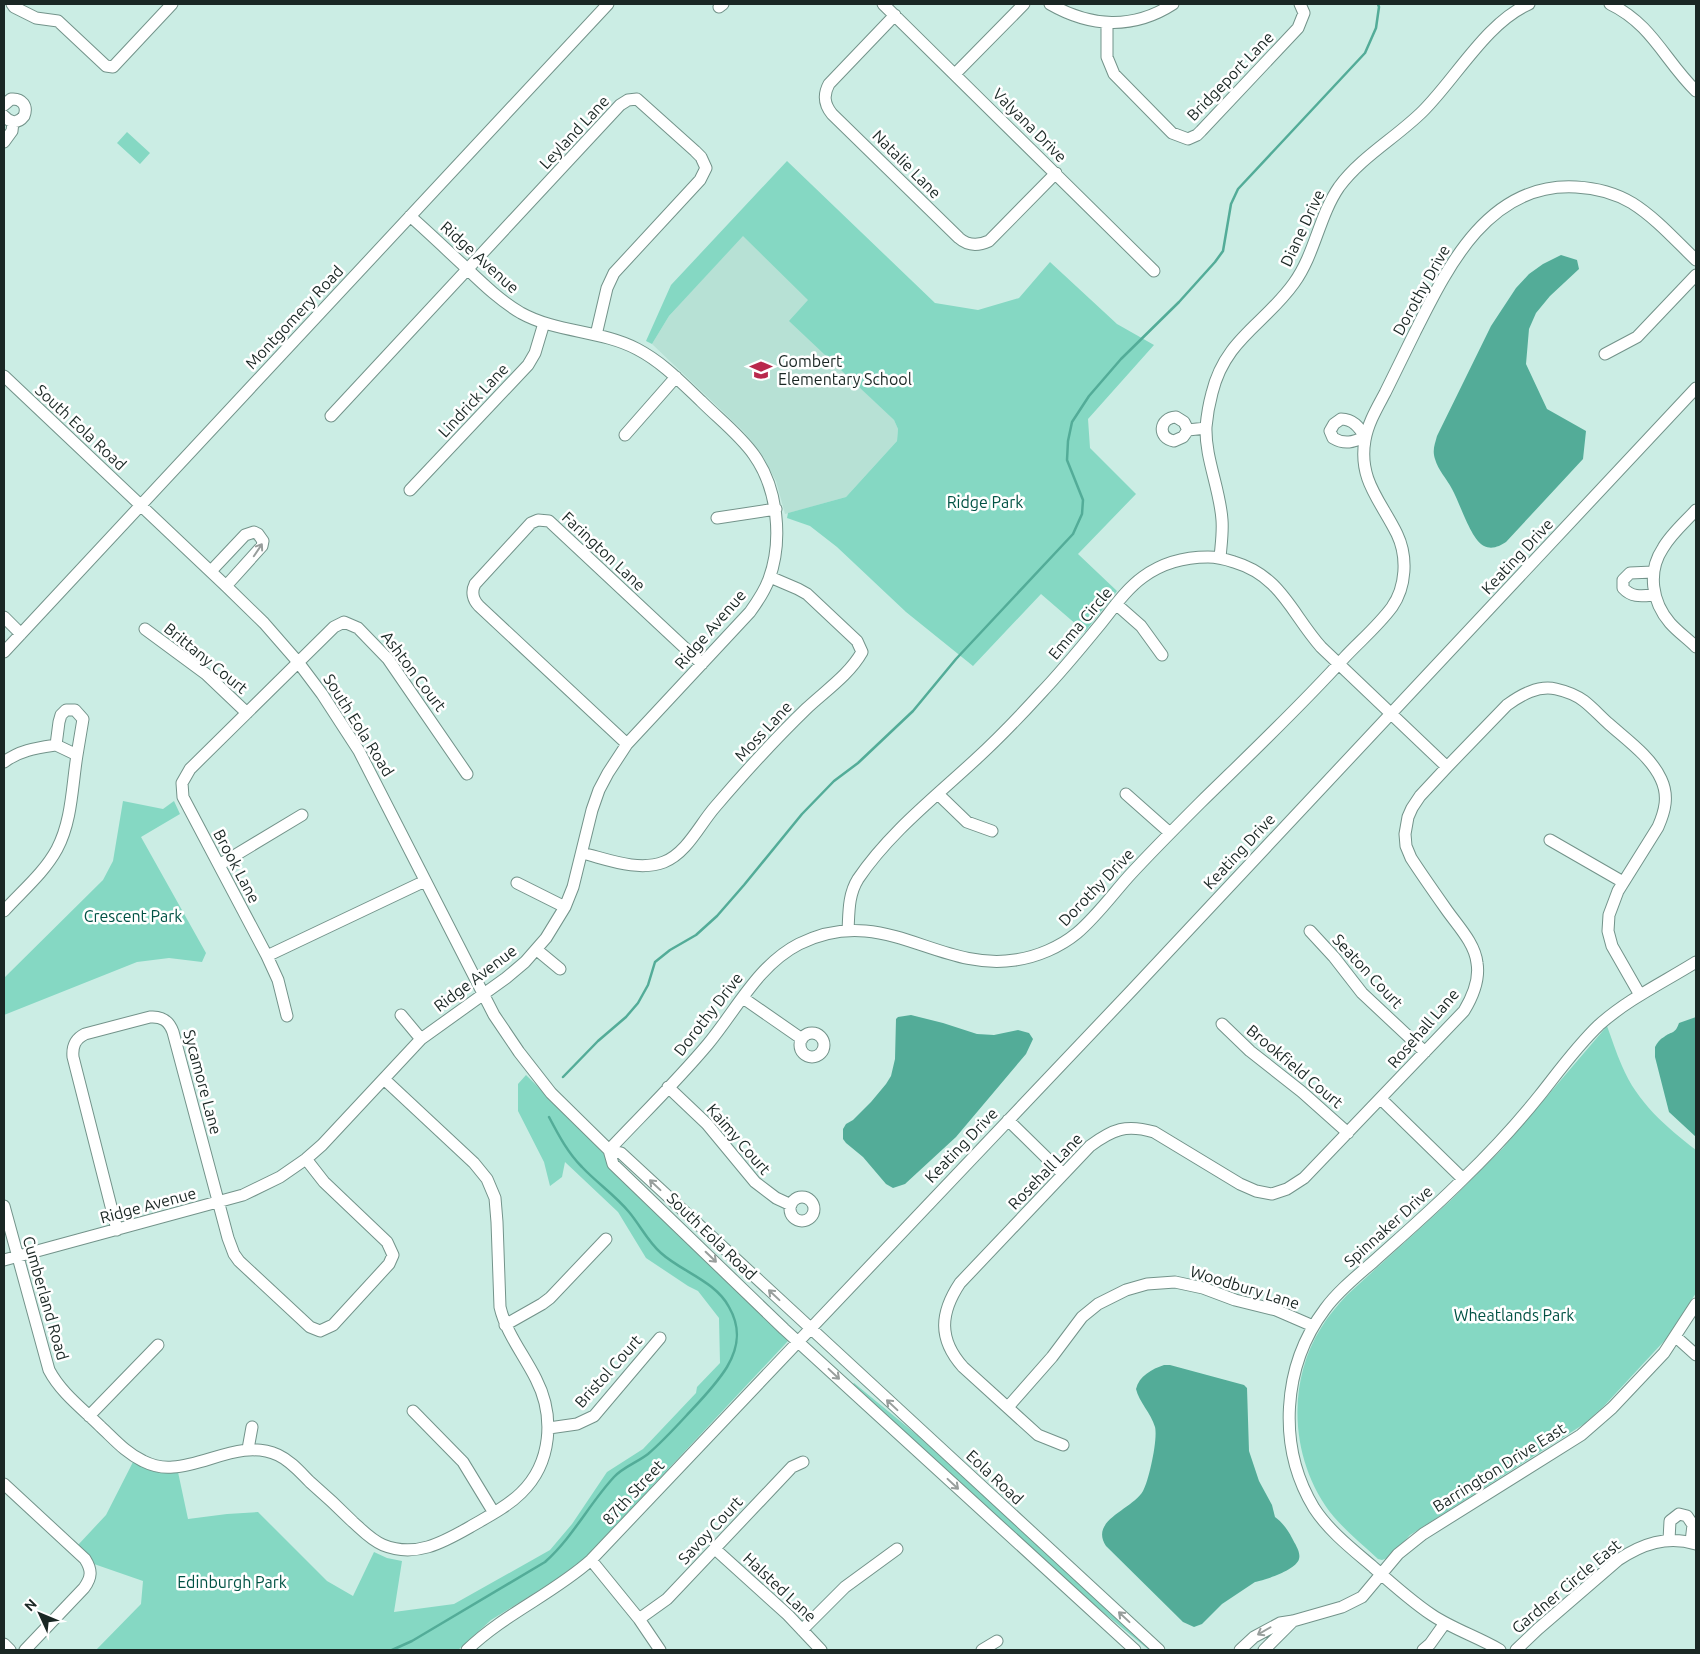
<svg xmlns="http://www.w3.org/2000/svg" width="1700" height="1654" viewBox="0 0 1700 1654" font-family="Ubuntu,sans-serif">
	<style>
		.built { fill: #b7e1d5 }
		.green { fill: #85d8c3 }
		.water { fill: #53ac98 }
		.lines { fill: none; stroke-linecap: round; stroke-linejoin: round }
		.stream { stroke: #53ac98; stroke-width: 2.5 }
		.minor-casing { stroke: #73938a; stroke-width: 13 }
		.minor { stroke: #fff; stroke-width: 11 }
		.oneway { stroke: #989e9c }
		.labels { text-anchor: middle; stroke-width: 5; stroke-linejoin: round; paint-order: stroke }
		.street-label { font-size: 16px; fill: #1a2724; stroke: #fff }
		.poi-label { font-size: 16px; fill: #1a2724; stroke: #fff; text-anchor: start }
		.park-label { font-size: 16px; fill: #005244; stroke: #fff }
	</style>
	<rect width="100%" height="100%" fill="#cbede4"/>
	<path class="built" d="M743 235 809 300 806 303 825 354 894 420 898 429 897 441 846 497 785 514 776 481 760 452 743 431 652 344 669 316Z"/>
	<path class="green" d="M127 132 150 153 140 164 117 143Z
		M787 161 935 303 978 310 1019 298 1050 262 1117 324 1154 345 1088 419 1090 448 1136 494 1078 554 1117 591 1085 632 1041 594 973 666 906 612 837 547 810 526 787 518 788 513 846 497 897 441 898 429 894 420 789 321 808 300 743 236 669 316 652 344 646 341 671 285Z
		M123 801 163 809 174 801 180 814 141 837 206 953 202 962 169 958 137 962 4 1015V978L103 880 113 861Z
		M1607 1026C1612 1039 1616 1053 1622 1066 1637 1102 1666 1127 1696 1150V1293L1666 1339 1604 1406 1584 1424 1410 1535 1390 1557 1382 1560 1378 1559C1363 1545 1347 1532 1334 1517 1291 1465 1285 1385 1321 1328 1328 1316 1337 1306 1347 1295L1450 1201 1503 1148Z
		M526 1075 786 1331 791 1337 787 1342 586 1557 554 1581 491 1620 458 1650H96L141 1604 143 1581 94 1564 90 1557 78 1545 106 1515 133 1462C148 1470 161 1473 178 1472L188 1519 227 1514 258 1512 327 1581 353 1596 374 1552 387 1558 402 1561 394 1612 454 1604 550 1550 572 1524 607 1472 643 1449 696 1393 697 1387 720 1363 719 1318 698 1291 688 1286 646 1258 618 1212 565 1162 562 1177 550 1186 544 1162 518 1111V1084Z
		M854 1383 917 1435 1152 1650H1149L1087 1599 853 1384Z"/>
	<path class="water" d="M1561 255 1577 260 1579 269 1550 296 1536 313 1529 329 1526 364 1547 409 1586 431 1583 459 1506 542C1500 546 1492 550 1484 546 1471 540 1460 503 1452 489 1447 479 1438 470 1435 459 1432 450 1435 444 1437 436L1491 326 1516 288 1529 274 1543 264Z
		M911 1015 943 1023 977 1034 994 1035 1018 1030 1029 1033 1033 1039 1026 1054 956 1137 905 1184 893 1188 886 1184 863 1157 846 1143 843 1139V1129L846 1124 853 1120 871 1102 886 1084 891 1076 895 1059 896 1019 898 1017Z
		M1696 1017V1137L1669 1112 1655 1057V1047C1657 1043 1660 1039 1664 1037 1671 1031 1675 1035 1679 1023Z
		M1164 1365H1170L1244 1385 1247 1388 1249 1451 1259 1481 1272 1505 1275 1517C1282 1522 1288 1530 1292 1538 1295 1544 1301 1552 1299 1559 1296 1570 1265 1580 1255 1582L1222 1604 1202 1624 1194 1627 1183 1622 1106 1546C1089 1520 1132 1510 1143 1491 1149 1480 1158 1439 1155 1427 1151 1413 1139 1402 1136 1389 1139 1376 1152 1369 1164 1365Z"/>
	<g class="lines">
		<path class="stream" d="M563 1077 598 1041 626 1017 638 1003 648 985 655 962 670 950 696 935 717 916 744 885 802 814 834 781 858 763 913 711 956 659 1073 534 1082 514 1083 500 1067 460 1068 441 1072 422 1089 396 1121 359 1179 302 1215 262 1223 251 1231 204 1238 189 1365 53 1376 28 1379 7 1378 4
			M392 1650 412 1641 545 1562C573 1537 589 1504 614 1477 623 1467 638 1462 648 1454 662 1442 674 1429 686 1416 700 1401 716 1385 727 1367 739 1347 741 1328 729 1307 715 1281 682 1272 661 1253 648 1242 640 1225 629 1212 615 1195 597 1183 582 1167 568 1153 559 1136 549 1117"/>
		<g class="minor-casing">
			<path id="minor" d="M12 4 14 7 36 18 58 21 106 66 113 67 172 4
				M883 4 1154 271
				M1050 4C1090 27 1133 30 1173 4
				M1610 4C1652 24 1665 61 1696 91
				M719 7 723 4
				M895 15 829 84C823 95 824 104 832 114L959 238C968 246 978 246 989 241L1056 173
				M1107 23V57L1114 74 1172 133 1188 139 1197 135 1201 131 1298 28 1304 13 1300 4
				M955 74 1024 4
				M4 105 11 99C22 98 28 106 24 116 18 124 10 123 4 116
				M4 142 12 131 13 122
				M1605 354 1637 337 1696 275
				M4 376 226 586 264 623 298 662 322 694 359 751 494 1015 519 1052 551 1093 609 1150 613 1164 784 1329 1135 1650
				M331 416 620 105 628 100 637 99 695 151 701 157 706 168 700 180 614 273 607 288 596 335
				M1341 419C1353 419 1359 427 1365 437 1353 442 1345 445 1333 438L1330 431 1334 424Z
				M1188 430 1183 437 1174 441C1157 438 1159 418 1176 417L1184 422 1188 430 1206 428
				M625 435 676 377
				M410 490 528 365 535 353 544 323
				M1696 510C1685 522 1671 534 1663 548 1647 572 1652 602 1670 623 1678 632 1688 639 1696 647
				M717 518 776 509
				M1220 558C1221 545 1223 533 1222 520 1220 489 1205 458 1206 427 1207 416 1209 404 1212 393 1225 339 1265 324 1294 283 1315 254 1319 216 1339 187 1361 157 1397 137 1423 111 1456 78 1487 22 1529 4
				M211 571 245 535 254 532 258 534 263 541 262 546 226 586
				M1653 572 1630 573 1623 580V588C1632 598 1642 596 1655 595
				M1116 604 1141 626 1162 655
				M4 617 21 634
				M145 629 206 674 247 713
				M4 652 608 4
				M627 744 479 606C473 600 471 592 475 584L531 523 538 520 549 521 702 664
				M56 745 59 722 61 715 66 710H75L83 719 77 755
				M4 762C20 750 36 748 56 745
				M938 794 967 822 992 831
				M1126 794 1170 833
				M1550 840 1623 882
				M582 853C607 859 638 872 664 862 687 853 700 824 715 807 744 773 774 740 806 709 825 691 849 675 862 652L857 641 807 594 798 589 770 577
				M219 865 302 815
				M517 883 565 907
				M4 911C22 891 44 873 57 849 72 821 72 786 77 755L56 745
				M848 931C849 913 848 895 858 879 889 833 934 798 975 760 998 739 1020 716 1041 693 1061 672 1080 649 1098 627 1112 610 1125 590 1143 577 1162 563 1185 557 1208 557 1217 557 1225 559 1234 562 1281 576 1291 613 1321 647L1447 767
				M1310 931 1334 957 1362 993 1425 1052
				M537 950 560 969
				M267 956 425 881
				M743 998 802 1039
				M401 1015 421 1039
				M287 1016 278 980 267 956 183 797 182 783 190 769 334 627 344 622 358 628 388 659 467 774
				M1222 1024 1250 1051 1302 1092 1348 1133
				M800 1045a12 12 0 1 1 24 0a12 12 0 1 1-24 0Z
				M668 1087 707 1124 755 1182 776 1198 791 1205
				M1381 1099 1463 1179
				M1008 1120 1063 1174
				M609 1150C642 1115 677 1081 708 1044 737 1009 758 965 799 944 883 902 937 972 1015 960 1037 957 1060 947 1077 933 1096 917 1112 895 1129 876 1152 851 1176 827 1200 803 1249 755 1299 708 1345 657 1360 641 1378 626 1392 607 1406 587 1408 557 1397 534 1381 501 1358 480 1365 440 1368 423 1377 408 1385 393 1395 373 1405 352 1415 332 1448 266 1489 182 1576 187 1596 188 1615 193 1632 203 1656 218 1676 241 1696 260
				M609 1150 621 1153 1159 1650
				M790 1209a12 12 0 1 1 24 0a12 12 0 1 1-24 0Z
				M4 1206 49 1370C61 1393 83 1409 101 1427 114 1439 126 1453 143 1461 151 1465 163 1468 173 1467 208 1465 242 1439 278 1455 291 1461 300 1472 310 1482 325 1495 339 1508 353 1522 362 1530 371 1540 383 1545 415 1558 442 1543 470 1527 487 1517 507 1507 521 1493 552 1463 555 1416 536 1379 524 1355 506 1333 500 1307L497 1222 495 1198 487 1179 474 1163 384 1079
				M117 1230 73 1057C72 1046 75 1039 85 1034L150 1017C162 1016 169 1021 173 1032L228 1238 234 1254 239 1261 310 1327 320 1331 333 1325 389 1264 393 1255 387 1242 324 1182 306 1159
				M4 1260 243 1195 280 1177 306 1159 322 1145 421 1039 506 978 525 962 546 938 565 907 573 887 592 810 599 790 608 773 627 744 750 612C758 601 765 590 769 579 783 540 778 489 754 455 740 435 719 419 701 401 681 382 662 362 637 349 601 330 557 333 521 313 499 300 482 283 463 265 446 249 428 232 410 216
				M505 1325 542 1304 550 1298 606 1239
				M1676 1337 1696 1355
				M1008 1407 1052 1357 1082 1317 1098 1304 1126 1290 1147 1284 1175 1282 1203 1288 1235 1300 1276 1310 1313 1326
				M413 1411 463 1462 494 1513
				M89 1416 158 1345
				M549 1428 577 1424 594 1416 660 1338
				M1063 1445 1038 1435 963 1367C938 1339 940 1313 960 1283L1090 1146C1113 1129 1126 1124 1154 1132L1240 1184 1256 1191 1272 1194 1287 1189 1304 1178 1464 1011C1473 996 1480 980 1477 963 1475 943 1457 925 1446 909 1434 892 1422 875 1411 858L1406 846 1405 834 1408 817 1412 808 1420 796 1447 767 1507 705C1521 695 1538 685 1556 689 1565 691 1576 695 1584 701 1593 708 1601 717 1609 724 1627 740 1651 757 1661 779 1669 796 1665 811 1658 827L1618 891 1609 915 1608 931 1612 946 1640 995
				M248 1449 252 1427
				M4 1484 85 1559C92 1570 92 1577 84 1588L25 1650
				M1669 1540 1670 1521 1679 1514 1687 1516 1693 1525 1691 1542
				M715 1549 788 1615 821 1650
				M591 1560 639 1619 660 1650
				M639 1619 667 1599 792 1467 803 1462
				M802 1630 845 1587 897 1549
				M4 1644 10 1650
				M467 1650C504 1614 553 1594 591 1560L1133 989 1696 388
				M982 1650 997 1641
				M1240 1650 1254 1637 1280 1623 1293 1621 1342 1607 1362 1597 1398 1554 1423 1534 1581 1435 1612 1408 1664 1353 1696 1304
				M1264 1650 1293 1621
				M1423 1650 1430 1644 1445 1623
				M1500 1650C1478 1637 1453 1629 1432 1615 1411 1601 1391 1583 1372 1566 1352 1549 1329 1531 1314 1508 1277 1447 1282 1366 1325 1309 1338 1291 1357 1276 1373 1262 1403 1235 1434 1208 1462 1180 1490 1153 1516 1125 1540 1095 1559 1071 1577 1046 1599 1025 1628 999 1664 982 1696 962
				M1516 1650 1538 1629 1618 1560C1642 1544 1667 1535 1696 1544"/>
		</g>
		<use href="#minor" class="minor"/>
	</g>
	<defs><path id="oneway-shaft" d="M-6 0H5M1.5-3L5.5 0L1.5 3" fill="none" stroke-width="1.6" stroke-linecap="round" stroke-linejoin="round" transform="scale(1.25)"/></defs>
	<g class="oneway">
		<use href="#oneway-shaft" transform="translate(258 550) rotate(-56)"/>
		<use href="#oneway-shaft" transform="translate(655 1185) rotate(-137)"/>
		<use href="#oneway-shaft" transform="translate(711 1257) rotate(44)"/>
		<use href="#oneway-shaft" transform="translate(774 1295) rotate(-137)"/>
		<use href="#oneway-shaft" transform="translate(834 1374) rotate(43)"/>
		<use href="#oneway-shaft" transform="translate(892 1405) rotate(-137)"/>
		<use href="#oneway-shaft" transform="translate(953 1484) rotate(43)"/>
		<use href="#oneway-shaft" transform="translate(1124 1617) rotate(-137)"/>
		<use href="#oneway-shaft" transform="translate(1264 1631) rotate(150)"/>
	</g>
	<defs>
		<g id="school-bare" transform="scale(1.725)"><path d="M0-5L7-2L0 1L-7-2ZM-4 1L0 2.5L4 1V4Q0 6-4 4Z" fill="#b9284c" stroke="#fff" stroke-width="2.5" paint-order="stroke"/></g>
	</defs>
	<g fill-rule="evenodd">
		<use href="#school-bare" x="761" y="370"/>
	</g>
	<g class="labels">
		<g class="street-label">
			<text transform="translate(1230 76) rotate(-46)" y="6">Bridgeport Lane</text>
			<text transform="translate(1030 125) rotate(45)" y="6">Valyana Drive</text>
			<text transform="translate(574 132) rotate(-47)" y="6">Leyland Lane</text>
			<text transform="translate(907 164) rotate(45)" y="6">Natalie Lane</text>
			<text transform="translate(1302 228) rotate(-65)" y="6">Diane Drive</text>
			<text transform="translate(480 257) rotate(42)" y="6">Ridge Avenue</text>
			<text transform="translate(1421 290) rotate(-61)" y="6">Dorothy Drive</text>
			<text transform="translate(294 317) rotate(-47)" y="6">Montgomery Road</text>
			<text transform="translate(473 400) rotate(-47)" y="6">Lindrick Lane</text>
			<text transform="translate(81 427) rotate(43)" y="6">South Eola Road</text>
			<text transform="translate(604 551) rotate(43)" y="6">Farington Lane</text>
			<text transform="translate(1517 556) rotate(-47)" y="6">Keating Drive</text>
			<text transform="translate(1080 623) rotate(-50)" y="6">Emma Circle</text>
			<text transform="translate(710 629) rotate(-49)" y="6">Ridge Avenue</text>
			<text transform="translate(206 658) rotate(39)" y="6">Brittany Court</text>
			<text transform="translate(414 671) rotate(53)" y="6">Ashton Court</text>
			<text transform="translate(359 725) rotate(58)" y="6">South Eola Road</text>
			<text transform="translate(763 731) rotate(-47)" y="6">Moss Lane</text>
			<text transform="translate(1239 851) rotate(-47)" y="6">Keating Drive</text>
			<text transform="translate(237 866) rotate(62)" y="6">Brook Lane</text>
			<text transform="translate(1096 887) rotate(-46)" y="6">Dorothy Drive</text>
			<text transform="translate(1368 971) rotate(47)" y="6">Seaton Court</text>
			<text transform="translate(475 978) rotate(-37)" y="6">Ridge Avenue</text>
			<text transform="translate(708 1014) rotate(-52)" y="6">Dorothy Drive</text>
			<text transform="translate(1423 1028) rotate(-49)" y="6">Rosehall Lane</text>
			<text transform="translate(1295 1066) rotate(40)" y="6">Brookfield Court</text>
			<text transform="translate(203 1082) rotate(75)" y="6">Sycamore Lane</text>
			<text transform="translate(739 1139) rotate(49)" y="6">Kaimy Court</text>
			<text transform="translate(961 1145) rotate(-46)" y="6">Keating Drive</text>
			<text transform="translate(1045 1171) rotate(-46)" y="6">Rosehall Lane</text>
			<text transform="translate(148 1205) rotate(-15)" y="6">Ridge Avenue</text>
			<text transform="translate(1388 1226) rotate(-42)" y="6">Spinnaker Drive</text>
			<text transform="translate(712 1236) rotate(44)" y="6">South Eola Road</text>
			<text transform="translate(1245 1287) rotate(17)" y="6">Woodbury Lane</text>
			<text transform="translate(46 1298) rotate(74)" y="6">Cumberland Road</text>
			<text transform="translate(608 1371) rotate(-48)" y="6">Bristol Court</text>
			<text transform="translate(1499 1467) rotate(-32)" y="6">Barrington Drive East</text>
			<text transform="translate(995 1477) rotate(43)" y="6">Eola Road</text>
			<text transform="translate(633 1492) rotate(-47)" y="6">87th Street</text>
			<text transform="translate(710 1530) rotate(-47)" y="6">Savoy Court</text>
			<text transform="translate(1566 1586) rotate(-40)" y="6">Gardner Circle East</text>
			<text transform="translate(780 1587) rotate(43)" y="6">Halsted Lane</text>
		</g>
		<g class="poi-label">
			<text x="778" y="367">Gombert<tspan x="778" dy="18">Elementary School</tspan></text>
		</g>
		<g class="park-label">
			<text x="985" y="508">Ridge Park</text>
			<text x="133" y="922">Crescent Park</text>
			<text x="1514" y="1321">Wheatlands Park</text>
			<text x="232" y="1588">Edinburgh Park</text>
		</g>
	</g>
	<rect width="1700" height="1654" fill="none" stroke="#1a2724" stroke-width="10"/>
	<g transform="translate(40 1614) rotate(314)" stroke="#ffffff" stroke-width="4" paint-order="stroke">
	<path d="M0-4L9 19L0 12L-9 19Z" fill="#1a2724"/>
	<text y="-8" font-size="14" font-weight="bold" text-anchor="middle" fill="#1a2724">N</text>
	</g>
</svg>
